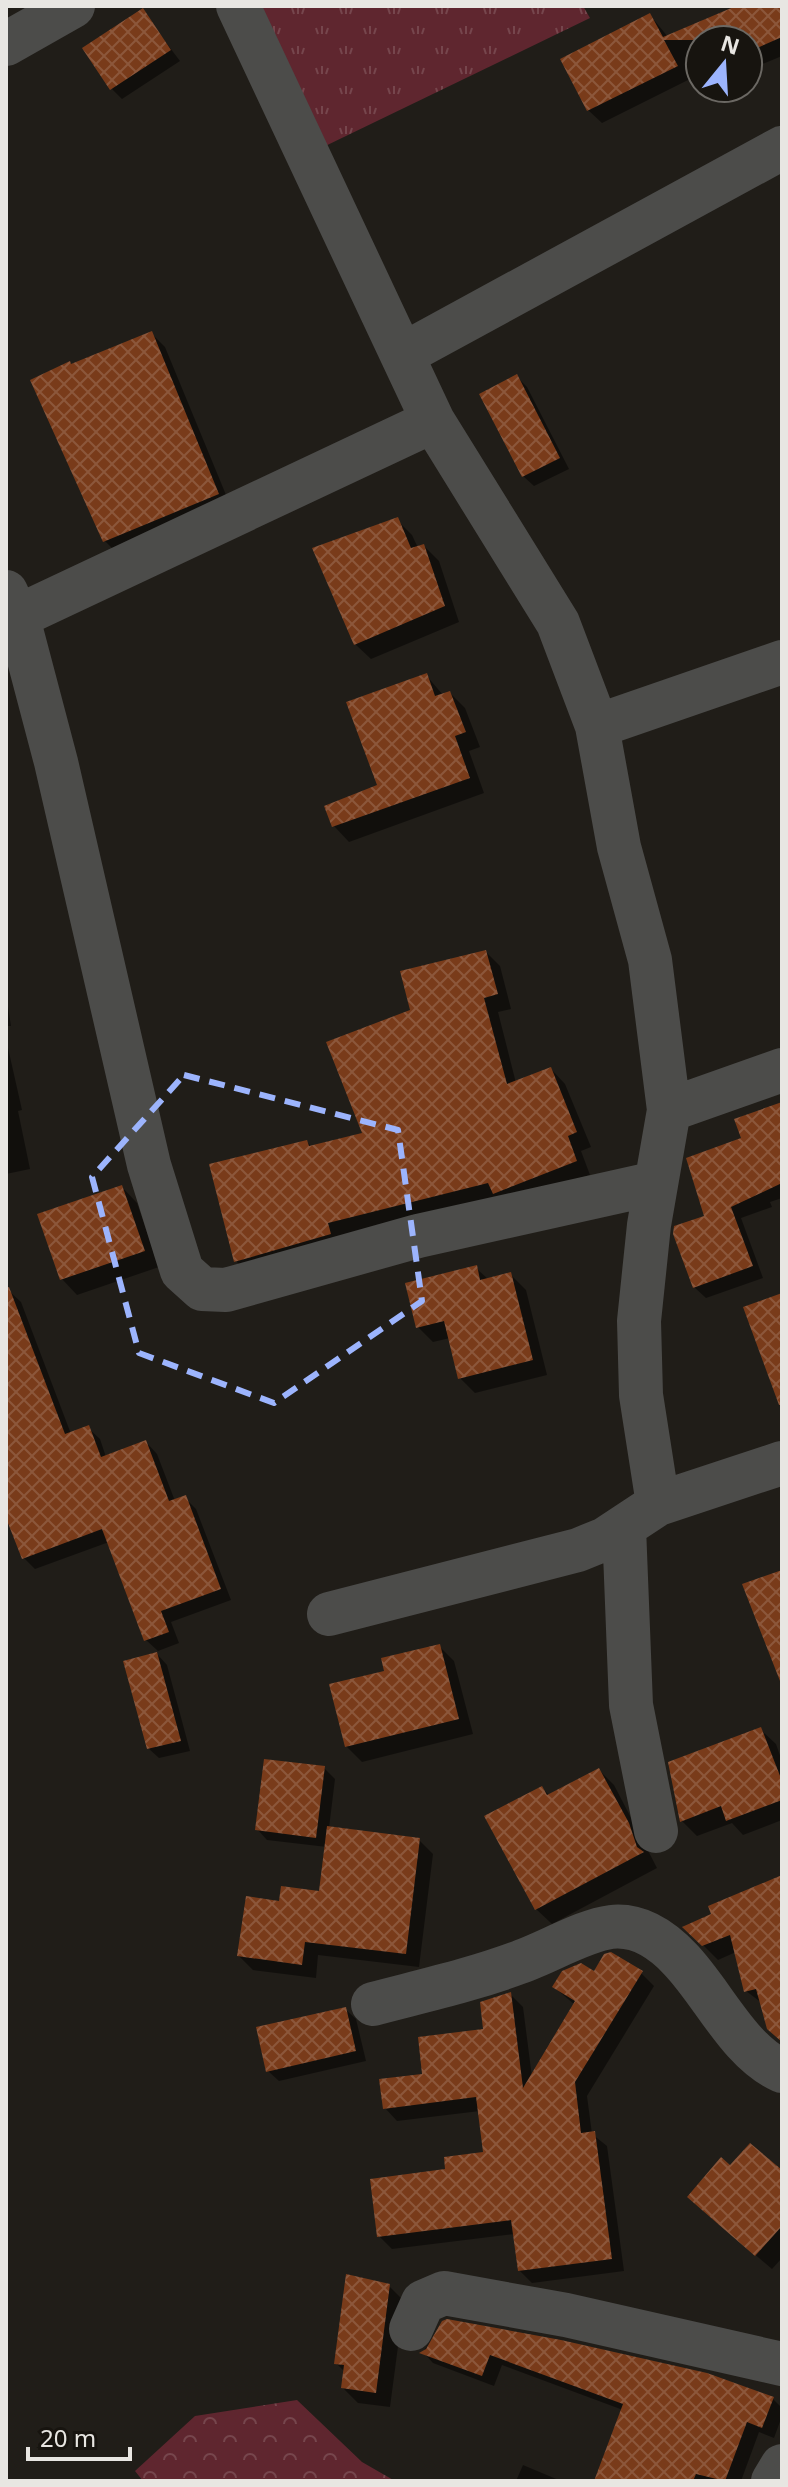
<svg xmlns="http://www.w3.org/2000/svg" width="788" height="2487" viewBox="0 0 788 2487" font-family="'Noto Sans',sans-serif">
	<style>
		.grass { fill: url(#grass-tufts) }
		.forest { fill: url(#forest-crowns) }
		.shadow { fill: #0007 }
		.building { fill: url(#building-cross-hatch) }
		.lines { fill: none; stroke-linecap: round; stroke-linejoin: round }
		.minor { stroke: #4c4c4a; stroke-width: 44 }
		.marked { fill: none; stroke: #9cb4fd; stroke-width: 6; stroke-dasharray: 16 10; stroke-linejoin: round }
	</style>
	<defs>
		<pattern id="grass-tufts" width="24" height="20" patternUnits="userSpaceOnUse" patternTransform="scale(2)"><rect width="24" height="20" fill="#5f262f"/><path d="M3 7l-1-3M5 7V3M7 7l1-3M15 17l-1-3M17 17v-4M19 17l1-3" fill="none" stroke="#76464d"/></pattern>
		<pattern id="forest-crowns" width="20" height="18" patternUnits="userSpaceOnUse" patternTransform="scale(2)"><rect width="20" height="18" fill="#5f262f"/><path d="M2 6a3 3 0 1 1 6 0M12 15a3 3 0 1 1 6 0" fill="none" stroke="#76464d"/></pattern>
		<pattern id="building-cross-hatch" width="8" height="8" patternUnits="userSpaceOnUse" patternTransform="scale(2)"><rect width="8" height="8" fill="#793b1a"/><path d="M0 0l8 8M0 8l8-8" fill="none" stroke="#8c573b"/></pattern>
	</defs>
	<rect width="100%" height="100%" fill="#201d18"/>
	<path class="grass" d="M247 6H583L590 18 317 150Z"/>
	<path class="forest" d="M297 2400 362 2462 395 2481H143L135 2471 195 2416Z"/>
	<path class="shadow" d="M742 6H782V56L748 70V40H700V74L602 123 588 110 650 15 668 37Z
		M142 11 180 61 122 99 112 89Z
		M152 334 165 347 231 507 118 554 105 541 72 366Z
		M517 377 527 387 569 469 534 486 523 476Z
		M397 520 412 535 418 548 424 546 439 561 459 622 371 659 355 644Z
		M426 675 443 695 450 693 465 708 480 747 469 751 484 793 349 842 334 826 379 786Z
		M486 952 500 966 511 1009 498 1012 516 1083 551 1069 565 1084 591 1147 581 1151 590 1175 250 1275 236 1261 307 1142 312 1147 365 1134 412 1011Z
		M6 994 11 1026H6Z
		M6 1039 22 1110 18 1111 30 1169 6 1174Z
		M782 1104V1198L770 1202 772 1207 741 1218 763 1278 706 1298 694 1287 707 1217 744 1140Z
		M122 1187 137 1203 159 1267 77 1295 62 1279Z
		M476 1268 489 1280 511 1275 526 1290 547 1375 475 1393 460 1378 450 1338 433 1342 418 1327Z
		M9 1291 21 1302 71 1434 88 1428 100 1439 106 1457 146 1442 157 1454 175 1501 185 1498 196 1509 231 1600 171 1622 179 1643 158 1651 146 1640 109 1542 35 1569 23 1557 6 1512V1292Z
		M439 1646 454 1661 473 1734 362 1762 346 1746Z
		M157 1654 167 1665 190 1751 159 1758 148 1748Z
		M760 1729 776 1744 782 1761V1820L743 1835 732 1823 697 1836 682 1821Z
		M324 1768 335 1779 329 1828 419 1840 433 1854 419 1967 318 1955 316 1978 253 1970 239 1956 281 1903 321 1894 327 1847 267 1840 257 1829Z
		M599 1770 614 1785 657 1868 552 1924 536 1909 542 1788 550 1796Z
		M782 1877V2018L746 1991 736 1952 718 1960 686 1928Z
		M641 1973 654 1986 587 2096 592 2134 607 2146 624 2271 532 2283 519 2270 515 2234 392 2249 379 2236 447 2171 486 2154 480 2111 397 2121 385 2108 485 2030 510 1994 523 2007 532 2077 575 2005 554 1987 595 1974Z
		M345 2009 356 2019 366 2061 279 2081 268 2071Z
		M782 2173V2258L772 2269 705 2212Z
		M389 2286 404 2301 390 2407 358 2403 343 2388 345 2372 336 2363Z
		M443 2323 773 2399 782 2408V2416L774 2438 759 2432 741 2481H596L623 2410 502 2365 494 2386 433 2363 423 2352Z
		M523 2465 561 2481H516Z"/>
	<path class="building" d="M736 6H782V37L748 52V40H664L678 66 587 111 560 59 650 13 663 37Z
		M143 8 171 50 110 90 82 48Z
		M152 331 219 494 103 542 30 380 70 361 71 364Z
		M517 374 560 458 522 477 479 394Z
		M398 517 411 548 424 544 445 606 354 645 312 548Z
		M427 673 435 696 450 691 466 732 455 736 470 778 332 827 324 806 377 785 346 702Z
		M486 950 498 994 484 998 507 1084 551 1067 577 1132 568 1136 577 1161 493 1194 488 1183 328 1223 331 1234 234 1262 209 1164 307 1140 309 1146 362 1133 326 1042 410 1010 400 971Z
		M782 1102V1183L731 1207 753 1266 693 1288 673 1234 674 1226 704 1216 686 1158 741 1138 734 1119Z
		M122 1185 145 1251 60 1280 37 1214Z
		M477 1265 480 1280 511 1272 533 1360 458 1379 444 1321 416 1328 405 1283Z
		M9 1287 65 1434 89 1425 101 1457 146 1440 169 1501 186 1495 221 1589 161 1611 169 1632 144 1641 102 1529 22 1559 6 1518V1288Z
		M782 1293V1405H779L743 1307Z
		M782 1570V1680L780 1681 742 1584Z
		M440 1644 459 1719 345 1747 329 1684 384 1671 381 1658Z
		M157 1652 181 1741 147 1749 123 1661Z
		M761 1727 782 1781V1800L726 1821 721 1806 680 1822 668 1762Z
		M264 1759 325 1766 316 1838 255 1830Z
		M599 1768 629 1823 637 1847 644 1852 535 1910 484 1816 542 1786 547 1795Z
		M327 1826 420 1838 406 1954 305 1942 302 1965 237 1956 246 1896 279 1901 281 1886 319 1891Z
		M782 1875V2042L767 2029 756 1989 744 1992 730 1935 702 1946 682 1927 711 1914 708 1906Z
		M611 1952 643 1971 575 2082 581 2133 595 2131 612 2259 518 2271 511 2220 377 2237 370 2179 445 2169 444 2157 483 2152 476 2097 383 2109 379 2079 422 2074 418 2037 483 2029 480 2002 511 1992 523 2088 575 2001 552 1987 562 1971 581 1963 594 1971 604 1954Z
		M346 2007 356 2051 266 2072 256 2027Z
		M750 2143 782 2170V2226L755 2256 687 2197 721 2157 730 2165Z
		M346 2274 390 2284 376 2393 341 2388 344 2365 334 2364Z
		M447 2319 561 2340 707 2373 774 2397 762 2428 747 2422 725 2481 696 2474 693 2481H594L623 2404 490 2355 482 2376 419 2353 426 2349 442 2321Z"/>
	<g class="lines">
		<path class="minor" d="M238 6 433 421 558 623 597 726 619 847 650 960 669 1110 649 1225 639 1321 641 1395 658 1504
			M6 44 73 6
			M402 355 782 148
			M6 592 18 618 56 762 149 1165 182 1271 202 1289 226 1290 418 1236 656 1183
			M6 622 433 421
			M597 726 782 662
			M669 1110 782 1070
			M624 1527 631 1705 656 1831
			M329 1614 578 1550 605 1539 658 1504 782 1463
			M373 2004C422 1991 472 1980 520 1962 546 1953 585 1930 611 1927 638 1924 662 1940 680 1959 713 1993 738 2051 782 2071
			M411 2329 423 2302 444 2293 566 2315 782 2364
			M773 2481 782 2466"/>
	</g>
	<path class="marked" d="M184 1075 398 1130 422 1301 274 1403 139 1353 92 1177Z"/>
	<rect width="788" height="2487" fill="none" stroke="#e8e6e2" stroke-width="16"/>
	<g transform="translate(724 64) rotate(18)"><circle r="38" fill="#17140f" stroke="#6b6863" stroke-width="2"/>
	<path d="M0-6L14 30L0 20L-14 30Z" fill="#9cb4fd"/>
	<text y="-12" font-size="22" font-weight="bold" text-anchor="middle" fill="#e8e6e2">N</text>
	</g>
	<path d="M28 2447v12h102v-12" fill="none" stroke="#e8e6e2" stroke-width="4"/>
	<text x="40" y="2447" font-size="24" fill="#e8e6e2" stroke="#17140f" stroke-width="6" paint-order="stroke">20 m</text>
</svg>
